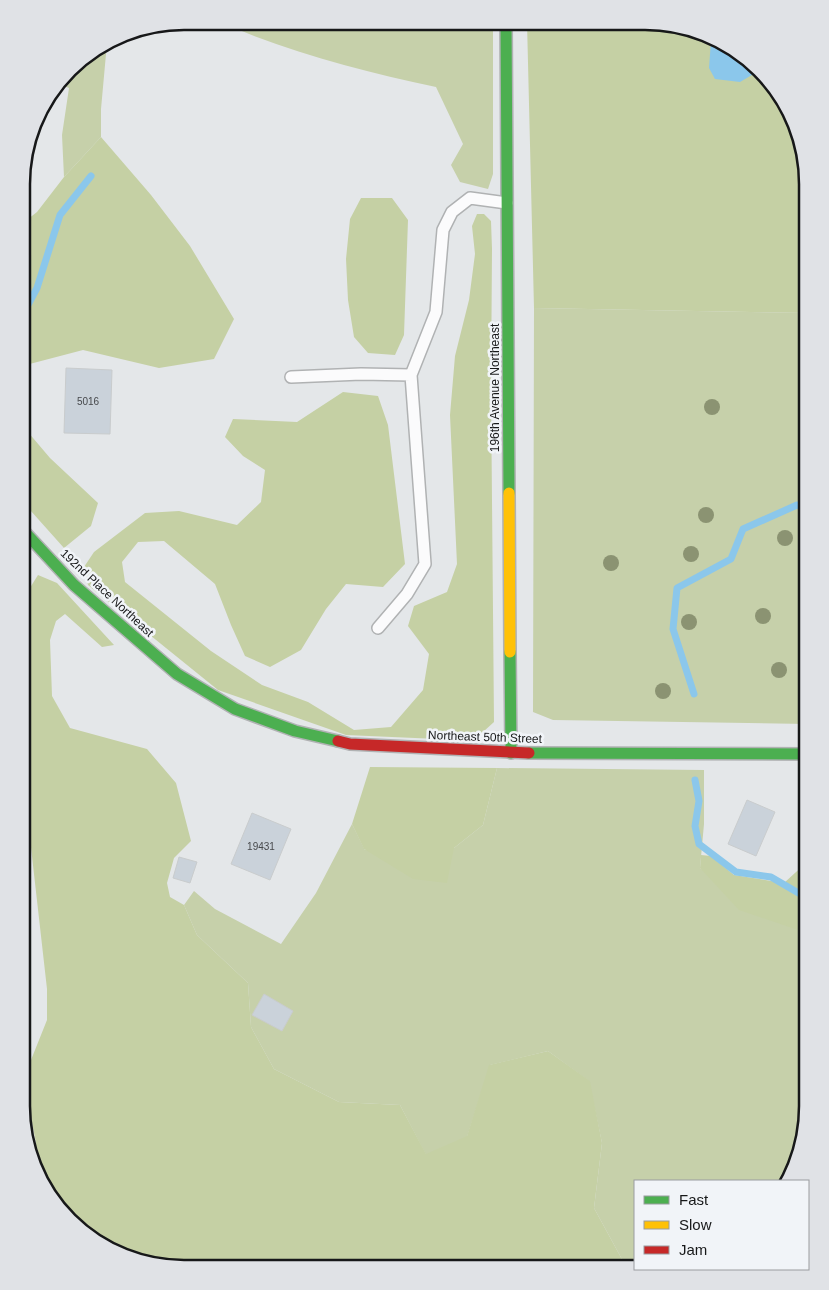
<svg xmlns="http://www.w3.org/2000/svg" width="829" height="1290" viewBox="0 0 829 1290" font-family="Arial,sans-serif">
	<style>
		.green { fill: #c6d0aa }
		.forest { fill: #c5d0a4 }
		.water { fill: #8bc7eb }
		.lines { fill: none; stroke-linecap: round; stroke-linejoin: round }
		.stream { stroke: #8bc7eb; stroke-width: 7 }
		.building { fill: #cad2da; stroke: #c9cccd }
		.lane-casing { stroke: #b0b2b3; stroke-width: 14 }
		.fast-casing { stroke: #b0b2b3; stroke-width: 14 }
		.slow-casing { stroke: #b0b2b3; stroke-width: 14 }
		.jam-casing { stroke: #b0b2b3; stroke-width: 14 }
		.lane { stroke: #fbfbfc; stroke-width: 11 }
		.fast { stroke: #4caf50; stroke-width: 11 }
		.slow { stroke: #ffc107; stroke-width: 11 }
		.jam { stroke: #c62828; stroke-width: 11 }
		.tree { fill: #8b9372 }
		.labels { text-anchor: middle; stroke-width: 5; stroke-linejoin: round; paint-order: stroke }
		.number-label { font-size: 10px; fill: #46484b }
		.street-label { font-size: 12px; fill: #171819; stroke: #f1f4f8 }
		.rim { fill: none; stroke: #171819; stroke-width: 2.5 }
	</style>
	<rect width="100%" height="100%" fill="#e4e7e9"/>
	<path class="green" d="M218 21 493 22V174L488 189 460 182 451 165 463 144 436 87C362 71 287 52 218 21Z
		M107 43 101 109V137L64 177 62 135 69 88 59 84 76 62Z
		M534 308 808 313V724L553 720 533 712Z
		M497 768 704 770V824L700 868 807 932V1100L804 1127 785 1181H635V1269L624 1263 594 1208 602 1143 589 1081 548 1051 490 1065 467 1137 426 1155 400 1105 339 1102 274 1069 251 1027 248 983 197 935 184 905 194 891 215 909 281 944 316 893 352 824 365 850 454 848 483 825Z"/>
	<path class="forest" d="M527 22 667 23 744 55 795 121 808 184V313L534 308Z
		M101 137 151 195 190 246 234 319 214 359 159 368 83 350 22 366 23 223 37 212 64 177Z
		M361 198H392L408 220 404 335 395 355 368 353 354 337 348 300 346 259 350 219Z
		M477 214H484L491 221 492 249 491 389 494 722 483 732 461 740 346 735 218 690 88 585 84 567 94 552 145 513 179 511 237 525 261 502 265 470 243 456 225 437 233 419 297 422 343 392 378 396 388 425 405 564 383 587 346 584 326 609 301 650 270 667 245 656 231 625 215 584 164 541 138 542 122 562 125 582 211 651 262 685 308 702 354 730 391 727 423 690 429 654 408 626 414 606 447 592 457 564 450 415 455 356 469 300 475 254 472 226Z
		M22 425 50 458 98 503 91 526 64 548 22 501Z
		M38 575 57 583 114 645 102 647 65 614 56 621 50 640 52 696 70 728 147 749 176 783 191 841 174 858 167 883 170 897 184 905 197 935 248 983 251 1027 274 1069 339 1102 400 1105 426 1154 467 1136 489 1065 548 1051 590 1081 602 1143 594 1208 624 1263 633 1269 163 1267 85 1235 34 1169 32 1159 36 1143 26 1092 31 1060 47 1020V989L28 821 23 711 28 591Z
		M370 767 497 768 483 825 454 848 447 883 413 879 364 849 352 824Z
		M701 855 711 856 734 875 784 883 807 862V933L739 910 700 868Z
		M21 956 27 1002 21 1022Z"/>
	<path class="water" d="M711 41 744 55 757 72 740 82 715 79 709 68Z"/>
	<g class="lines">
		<path class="stream" d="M22 316 37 288 60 215 91 176
			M694 694 673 629 677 588 731 559 743 529 797 505 808 506
			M695 780 699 801 695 826 699 844 736 872 771 877 807 898"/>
	</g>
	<path class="building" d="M66 368 112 370 110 434 64 433Z
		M747 800 775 812 756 856 728 844Z
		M252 813 291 829 270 880 231 864Z
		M179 857 197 862 190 883 173 878Z
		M264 994 293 1011 282 1031 252 1015Z"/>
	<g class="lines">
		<g class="lane-casing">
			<path id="lane" d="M291 377 361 374 411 375
				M378 628 407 594 425 564 411 375 436 312 443 230 452 212 470 198 507 203"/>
		</g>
		<g class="fast-casing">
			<path id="fast" d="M506 22 509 493
				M22 529 74 585 177 674 235 709 295 731 338 741
				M510 652 511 753
				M529 753 808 754"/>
		</g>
		<g class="slow-casing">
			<path id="slow" d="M509 493 510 652"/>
		</g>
		<g class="jam-casing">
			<path id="jam" d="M338 741 350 744 529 753"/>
		</g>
		<use href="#lane" class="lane"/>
		<use href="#fast" class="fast"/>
		<use href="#slow" class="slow"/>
		<use href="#jam" class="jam"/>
	</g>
	<g class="tree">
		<circle cx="712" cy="407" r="8"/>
		<circle cx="706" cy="515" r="8"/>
		<circle cx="785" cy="538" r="8"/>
		<circle cx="691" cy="554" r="8"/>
		<circle cx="611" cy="563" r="8"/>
		<circle cx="763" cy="616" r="8"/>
		<circle cx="689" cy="622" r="8"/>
		<circle cx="779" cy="670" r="8"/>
		<circle cx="663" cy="691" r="8"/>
	</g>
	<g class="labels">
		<g class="number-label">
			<text x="88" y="405">5016</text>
			<text x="261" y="850">19431</text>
		</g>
		<g class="street-label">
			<text transform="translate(495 388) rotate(-90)" y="4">196th Avenue Northeast</text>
			<text transform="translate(107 593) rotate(43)" y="4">192nd Place Northeast</text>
			<text transform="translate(485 737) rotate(2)" y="4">Northeast 50th Street</text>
		</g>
	</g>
	<path d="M0 0H829V1290H0ZM184 30H645A154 154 0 0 1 799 184V1106A154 154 0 0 1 645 1260H184A154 154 0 0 1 30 1106V184A154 154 0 0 1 184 30Z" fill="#e0e2e6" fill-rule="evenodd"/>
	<path class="rim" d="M184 30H645A154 154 0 0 1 799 184V1106A154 154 0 0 1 645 1260H184A154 154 0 0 1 30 1106V184A154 154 0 0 1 184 30Z"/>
	<rect x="634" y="1180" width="175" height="90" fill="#f1f4f8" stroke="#9a9c9f"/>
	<rect x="644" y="1196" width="25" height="8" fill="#4caf50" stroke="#9a9c9f"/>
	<text x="679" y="1205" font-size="15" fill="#171819">Fast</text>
	<rect x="644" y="1221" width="25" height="8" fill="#ffc107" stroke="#9a9c9f"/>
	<text x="679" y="1230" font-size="15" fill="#171819">Slow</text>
	<rect x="644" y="1246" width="25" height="8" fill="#c62828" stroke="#9a9c9f"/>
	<text x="679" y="1255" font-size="15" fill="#171819">Jam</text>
</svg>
